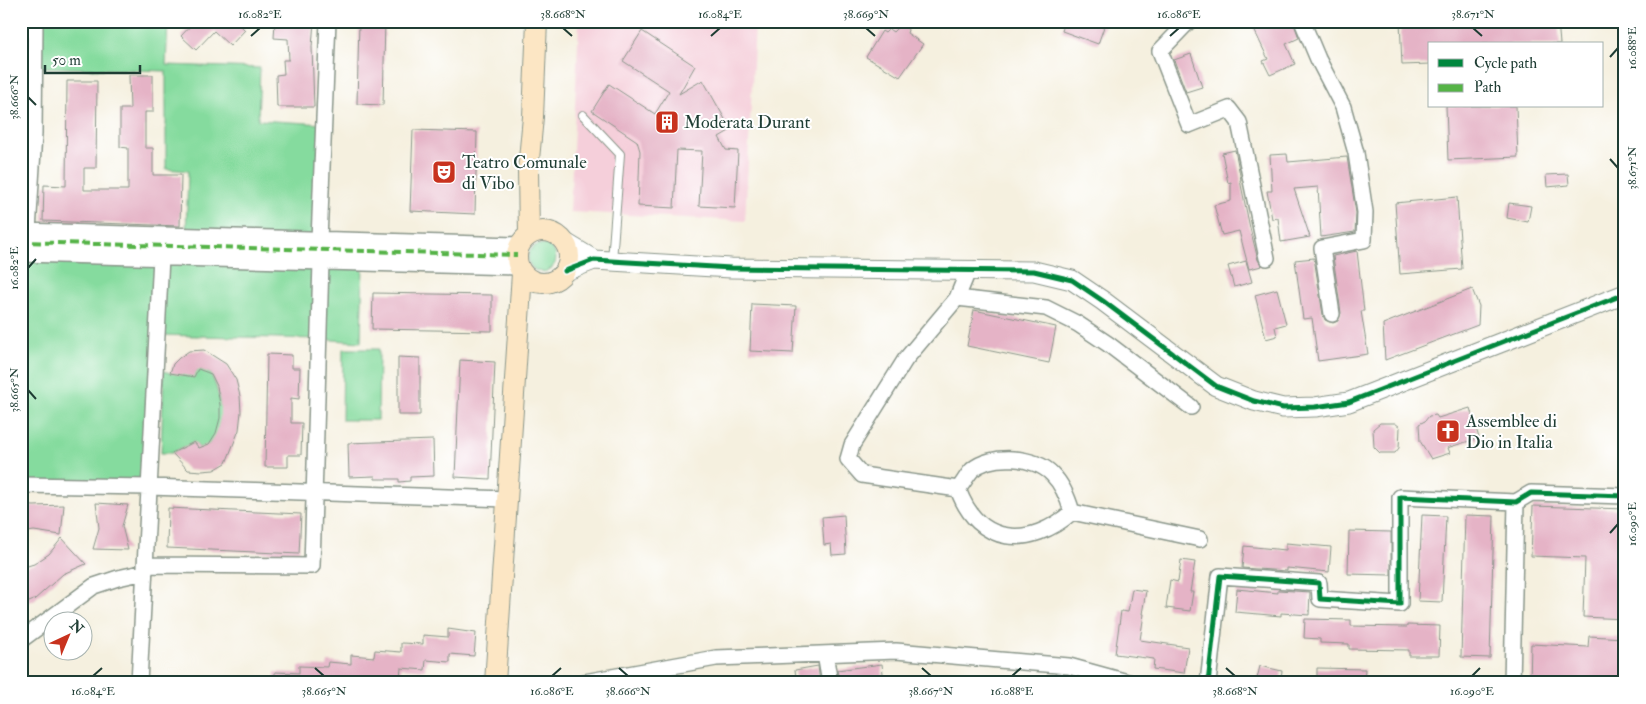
<svg xmlns="http://www.w3.org/2000/svg" width="1646" height="704" viewBox="0 0 1646 704" font-family="'IM FELL Double Pica',serif">
	<style>
		.built { fill: #f5cfda }
		.green { fill: #85db9e; stroke: #528c69 }
		.building { fill: #e5b3c6 }
		.lines { fill: none; stroke-linecap: round; stroke-linejoin: round }
		.service-casing { stroke: #8a968a; stroke-width: 10 }
		.pedestrian-casing { stroke: #8a968a; stroke-width: 14 }
		.minor-casing { stroke: #8a968a; stroke-width: 18 }
		.tertiary-casing { stroke: #8a968a; stroke-width: 21 }
		.secondary-casing { stroke: #8a968a; stroke-width: 22 }
		.service { stroke: #fff; stroke-width: 8 }
		.pedestrian { stroke: #fff; stroke-width: 11 }
		.minor { stroke: #fff; stroke-width: 15 }
		.tertiary { stroke: #fff; stroke-width: 19 }
		.secondary { stroke: #fce6c4; stroke-width: 20 }
		.quiet { stroke: #55b346; stroke-width: 4; stroke-dasharray: 8 4; stroke-linecap: butt }
		.cycleway-casing { stroke: #fff; stroke-width: 8 }
		.cycleway { stroke: #00873e; stroke-width: 5 }
		.ticks { fill: none; stroke: #1f3d34; stroke-width: 2 }
		.labels { text-anchor: middle; stroke-width: 4; stroke-linejoin: round; paint-order: stroke }
		.poi-label { font-size: 18px; fill: #1f3d34; stroke: #fff; text-anchor: start }
		.neatline { fill: none; stroke: #1f3d34; stroke-width: 2 }
		.ticks-label { font-size: 12px; text-anchor: middle; fill: #1f3d34 }
	</style>
	<rect width="100%" height="100%" fill="#fff"/>
	<filter id="ink" filterUnits="userSpaceOnUse"><feTurbulence type="fractalNoise" baseFrequency=".02" numOctaves="2"/><feDisplacementMap in="SourceGraphic" scale="10" xChannelSelector="R" yChannelSelector="G"/><feConvolveMatrix kernelMatrix="1 2 1 2 8 2 1 2 1" color-interpolation-filters="sRGB"/></filter>
	<filter id="wash" filterUnits="userSpaceOnUse"><feTurbulence type="fractalNoise" baseFrequency=".0096" numOctaves="4" result="noise"/><feDisplacementMap in="SourceGraphic" scale="20" xChannelSelector="R" yChannelSelector="G"/><feGaussianBlur stdDeviation="1.12" result="paint"/><feColorMatrix in="noise" values="0 0 0 0 0 0 0 0 0 0 0 0 0 0 0 0 0 1.4 0 .05"/><feComposite in="paint" operator="in"/></filter>
	<g filter="url(#wash)">
		<rect width="100%" height="100%" fill="#f5f0df"/>
		<path class="built" d="M579 21H666L755 26 745 221 570 212Z"/>
		<path class="green" d="M35 21H168L166 65 260 68 258 120 324 124 319 240 186 236 188 171 166 169V71L35 67Z
			M528 258a14 14 0 1 1 28 0a14 14 0 1 1-28 0Z
			M21 254 363 263 361 342 319 339 157 335 149 487 21 485Z
			M343 349H379L378 420H342Z
			M202 370 211 374C220 393 228 425 210 443 208 446 203 447 199 448L194 442 172 453H161L164 371 170 373Z"/>
		<g id="blocks">
			<path class="building" d="M195 21H236L245 30 230 46 214 31 196 50 181 36Z
				M275 21H314L312 47 314 107H277L276 75 284 74 283 60H289L288 39 274 38Z
				M359 21H385L383 105 357 104Z
				M1065 21H1106L1098 44 1062 31Z
				M1250 21H1293L1299 38 1286 44 1295 64 1270 75 1263 61 1268 59Z
				M1400 21H1558L1560 44H1430V64L1402 65Z
				M901 24 906 26 908 30 907 33 923 44 900 77 866 57 882 31 885 33 889 29 893 32Z
				M642 31 695 66 679 94 703 80 731 130 719 137 726 150 738 151 735 208 699 206 702 151 677 150 674 208 638 206 640 151 637 141 592 111 609 84 655 114 669 91 623 61Z
				M1191 54 1202 87 1186 92 1174 60Z
				M129 75H153V112H145V148H153V175H181L180 226 43 221 44 185 66 186 67 81H97L96 168H84V190H128V148L120 147V109H130Z
				M1446 106H1516L1518 157 1448 160Z
				M413 130 477 132 475 214 410 211Z
				M1235 150 1241 180H1240L1250 228 1258 260 1262 266 1249 269 1239 231 1222 235 1214 205 1231 201V182L1228 183 1222 153Z
				M1287 154 1288 162 1347 157 1356 213 1355 232 1321 237 1318 187 1294 189 1310 237 1281 242 1278 218 1272 219 1267 191H1272L1270 155Z
				M1568 174 1569 185 1547 187 1546 175Z
				M1457 197 1462 269 1400 274 1395 203Z
				M1509 203 1531 206 1528 222 1507 218Z
				M1357 251 1364 311H1361L1368 354 1318 361 1312 318 1303 319 1295 260 1314 258 1323 315 1325 320 1333 323 1338 321 1341 313 1333 256Z
				M1246 261 1252 282 1234 287 1228 266Z
				M1277 289 1286 324 1275 327 1277 336 1266 339 1255 295Z
				M1472 289 1479 306 1478 325 1385 360 1383 324Z
				M373 293 492 295V331L372 329Z
				M752 304 796 306 793 353 750 351Z
				M974 310 1056 327 1049 363 967 346Z
				M204 350 226 364 236 380 240 396 241 412 239 430 226 463 214 470 202 471 188 470 172 453 194 442 199 448 209 444 216 433 220 418V405L217 386 211 374 198 369 194 377 170 373 173 364 179 358 189 351Z
				M267 354 292 355V368H300L299 399 291 398V423H302L301 455H288V467H265Z
				M398 357 420 358V415H398Z
				M460 360 495 362 490 479 455 477Z
				M1470 408 1479 438 1450 447 1448 448 1450 453 1431 459 1420 441 1419 424 1425 421 1429 416 1436 415 1438 418Z
				M1380 423H1395L1400 427 1399 448 1395 453H1380L1374 447 1373 429Z
				M433 440 434 476 410 477V481L399 482V479H375V476L349 477 348 443Z
				M96 503 128 505 122 526 128 550 93 549 99 528Z
				M21 505 34 506 64 505 61 535 34 531 21 533Z
				M1533 506 1625 509V619L1583 617 1585 558 1531 556Z
				M168 508 301 514 299 554 167 548Z
				M844 515 846 554 832 555 831 544 824 545 822 517Z
				M1422 515 1446 516 1442 602 1418 601Z
				M1465 515 1494 516 1490 658 1461 657Z
				M1349 531 1391 532V575L1348 574Z
				M62 538 86 564 63 574 34 600 21 605V568L34 564 49 554Z
				M1286 543 1331 547 1329 572 1287 568V571L1242 568 1244 546 1286 550Z
				M1181 560 1195 562 1190 592H1193L1190 611 1166 608 1170 580 1178 582Z
				M1132 589 1146 591 1142 614H1144L1140 640 1188 647 1184 673 1153 669 1154 659 1115 654 1121 611 1128 612Z
				M1237 589 1278 593V590L1310 592 1309 615 1281 613V616L1235 612Z
				M1305 619 1351 620V626L1407 627V625L1440 626 1439 656H1409V650L1349 649V644L1320 643V639L1304 638Z
				M448 629 476 633 474 656 450 654V662L426 660 425 670 401 668 400 678 377 676V683H275V672L299 673V666L327 667 328 662 351 664V655L374 657 375 650 401 652V643L423 644V635L448 637Z
				M1589 636 1625 638V683H1530L1531 644 1588 647Z
				M882 664 884 683H839L837 670Z
				M818 666 820 683H797L795 670Z
				M1260 666 1282 671 1280 683H1256Z
				M1317 668 1365 669 1364 683H1317Z"/>
		</g>
	</g>
	<g filter="url(#ink)">
		<use href="#blocks" fill-opacity="0" stroke="#8a968a" stroke-width="1"/>
		<g class="lines">
			<g class="service-casing">
				<path id="service" d="M583 115 620 154 612 261"/>
			</g>
			<g class="pedestrian-casing">
				<path id="pedestrian" d="M21 242 517 255"/>
			</g>
			<g class="minor-casing">
				<path id="minor" d="M1189 21 1160 51 1189 125 1229 109 1239 122 1267 258
					M1302 21 1318 59 1343 107 1356 153 1365 212 1364 240 1322 248 1332 314
					M21 231 520 245
					M28 231 34 134 35 21
					M319 240 328 21
					M21 254 518 267
					M957 298 968 271
					M21 485 149 487 507 499
					M958 489 862 475 848 459 852 445 905 360 957 298 1046 308 1078 324 1108 344 1191 407
					M1072 512C1030 549 978 546 958 489 963 484 967 475 972 470 991 453 1035 456 1052 474 1063 485 1068 498 1072 512L1200 539
					M145 565 312 566 321 262
					M21 640 94 586 118 578 145 572
					M825 654 830 683
					M139 683 161 257
					M579 683 716 658 896 651 1069 666 1131 683
					M1208 683 1220 576 1319 583 1320 599 1400 604V497L1516 502 1531 493 1625 496
					M1512 683 1516 502"/>
			</g>
			<g class="tertiary-casing">
				<path id="tertiary" d="M564 242 594 260
					M565 271 594 260 731 268 1034 271 1072 280 1103 301 1216 386 1254 401 1283 408 1315 407 1349 402 1625 294"/>
			</g>
			<g class="secondary-casing">
				<path id="secondary" d="M517 257a26 26 0 1 1 52 0a26 26 0 1 1-52 0Z
					M529 235 528 170 533 117 537 21
					M495 683 522 273"/>
			</g>
			<use href="#service" class="service"/>
			<use href="#pedestrian" class="pedestrian"/>
			<use href="#minor" class="minor"/>
			<use href="#tertiary" class="tertiary"/>
			<use href="#secondary" class="secondary"/>
			<path class="quiet" d="M21 242 517 255"/>
			<g class="cycleway-casing">
				<path id="cycleway" d="M565 271 594 260 731 268 1034 271 1072 280 1103 301 1216 386 1254 401 1283 408 1315 407 1349 402 1625 294
					M1208 683 1220 576 1319 583 1320 599 1400 604V497L1516 502 1531 493 1625 496"/>
			</g>
			<use href="#cycleway" class="cycleway"/>
		</g>
	</g>
	<path class="ticks" d="M563 28 572 36M866 28 875 36M1473 28 1482 36M251 36 260 28M711 36 720 28M1170 36 1179 28M1610 57 1618 48M28 97 36 105M1610 159 1618 168M28 268 36 259M28 390 36 399M1610 533 1618 524M315 668 324 676M619 668 628 676M922 668 931 676M1226 668 1235 676M93 676 102 668M552 676 561 668M1012 676 1021 668M1472 676 1480 668"/>
	<defs>
		<g id="building-square" transform="scale(1.25)"><rect x="-9" y="-9" width="18" height="18" rx="4" fill="#c8321e" stroke="#fff"/><path d="M-4-6H4V6H1V3H-1V6H-4ZM-2.5-4.3h1.7v1.8h-1.7ZM.8-4.3h1.7v1.8H.8ZM-2.5-1h1.7V.8h-1.7ZM.8-1h1.7V.8H.8Z" fill="#fff"/></g>
		<g id="theatre-square" transform="scale(1.25)"><rect x="-9" y="-9" width="18" height="18" rx="4" fill="#c8321e" stroke="#fff"/><path d="M-5-5.5Q0-4 5-5.5V0Q5 5 0 6Q-5 5-5 0ZM-3.3-2.5H-1v1.5H-3.3ZM1-2.5H3.3v1.5H1ZM-2.8 1Q0 5.5 2.8 1Z" fill="#fff"/></g>
		<g id="church-square" transform="scale(1.25)"><rect x="-9" y="-9" width="18" height="18" rx="4" fill="#c8321e" stroke="#fff"/><path d="M-1.2-6h2.4v3.5h3.3v2.4h-3.3V6h-2.4V-.1h-3.3v-2.4h3.3Z" fill="#fff"/></g>
	</defs>
	<g fill-rule="evenodd">
		<use href="#building-square" x="667" y="122"/>
		<use href="#theatre-square" x="444" y="172"/>
		<use href="#church-square" x="1448" y="431"/>
	</g>
	<g class="labels">
		<g class="poi-label">
			<text x="684" y="128">Moderata Durant</text>
			<text x="462" y="168">Teatro Comunale<tspan x="462" dy="21">di Vibo</tspan></text>
			<text x="1466" y="427">Assemblee di<tspan x="1466" dy="21">Dio in Italia</tspan></text>
		</g>
	</g>
	<rect width="1646" height="704" fill="none" stroke="#fff" stroke-width="55"/>
	<rect x="1428" y="42" width="175" height="65" fill="#ffffff" stroke="#a5b1ae"/>
	<rect x="1438" y="59" width="25" height="8" fill="#00873e" stroke="#a5b1ae"/>
	<text x="1474" y="68" font-size="15" fill="#1f3d34">Cycle path</text>
	<rect x="1438" y="84" width="25" height="8" fill="#55b346" stroke="#a5b1ae"/>
	<text x="1474" y="92" font-size="15" fill="#1f3d34">Path</text>
	<g transform="translate(68 636) rotate(44)"><circle r="24" fill="#ffffff" stroke="#a5b1ae"/>
	<path d="M0-4L9 19L0 12L-9 19Z" fill="#c8321e"/>
	<text y="-8" font-size="14" font-weight="bold" text-anchor="middle" fill="#1f3d34">N</text>
	</g>
	<path d="M45 65v8h95v-8" fill="none" stroke="#1f3d34" stroke-width="2.5"/>
	<text x="52" y="65" font-size="15" fill="#1f3d34" stroke="#ffffff" stroke-width="4" paint-order="stroke">50 m</text>
	<rect x="28" y="28" width="1590" height="648" class="neatline"/>
	<g class="ticks-label">
		<text x="260" y="18">16.082°E</text>
		<text x="563" y="18">38.668°N</text>
		<text x="720" y="18">16.084°E</text>
		<text x="866" y="18">38.669°N</text>
		<text x="1179" y="18">16.086°E</text>
		<text x="1473" y="18">38.671°N</text>
		<text transform="translate(1632 48) rotate(-90)" y="4">16.088°E</text>
		<text transform="translate(14 97) rotate(-90)" y="4">38.666°N</text>
		<text transform="translate(1632 168) rotate(-90)" y="4">38.671°N</text>
		<text transform="translate(14 268) rotate(-90)" y="4">16.082°E</text>
		<text transform="translate(14 390) rotate(-90)" y="4">38.665°N</text>
		<text transform="translate(1632 524) rotate(-90)" y="4">16.090°E</text>
		<text x="93" y="695">16.084°E</text>
		<text x="324" y="695">38.665°N</text>
		<text x="552" y="695">16.086°E</text>
		<text x="628" y="695">38.666°N</text>
		<text x="931" y="695">38.667°N</text>
		<text x="1012" y="695">16.088°E</text>
		<text x="1235" y="695">38.668°N</text>
		<text x="1472" y="695">16.090°E</text>
	</g>
</svg>
